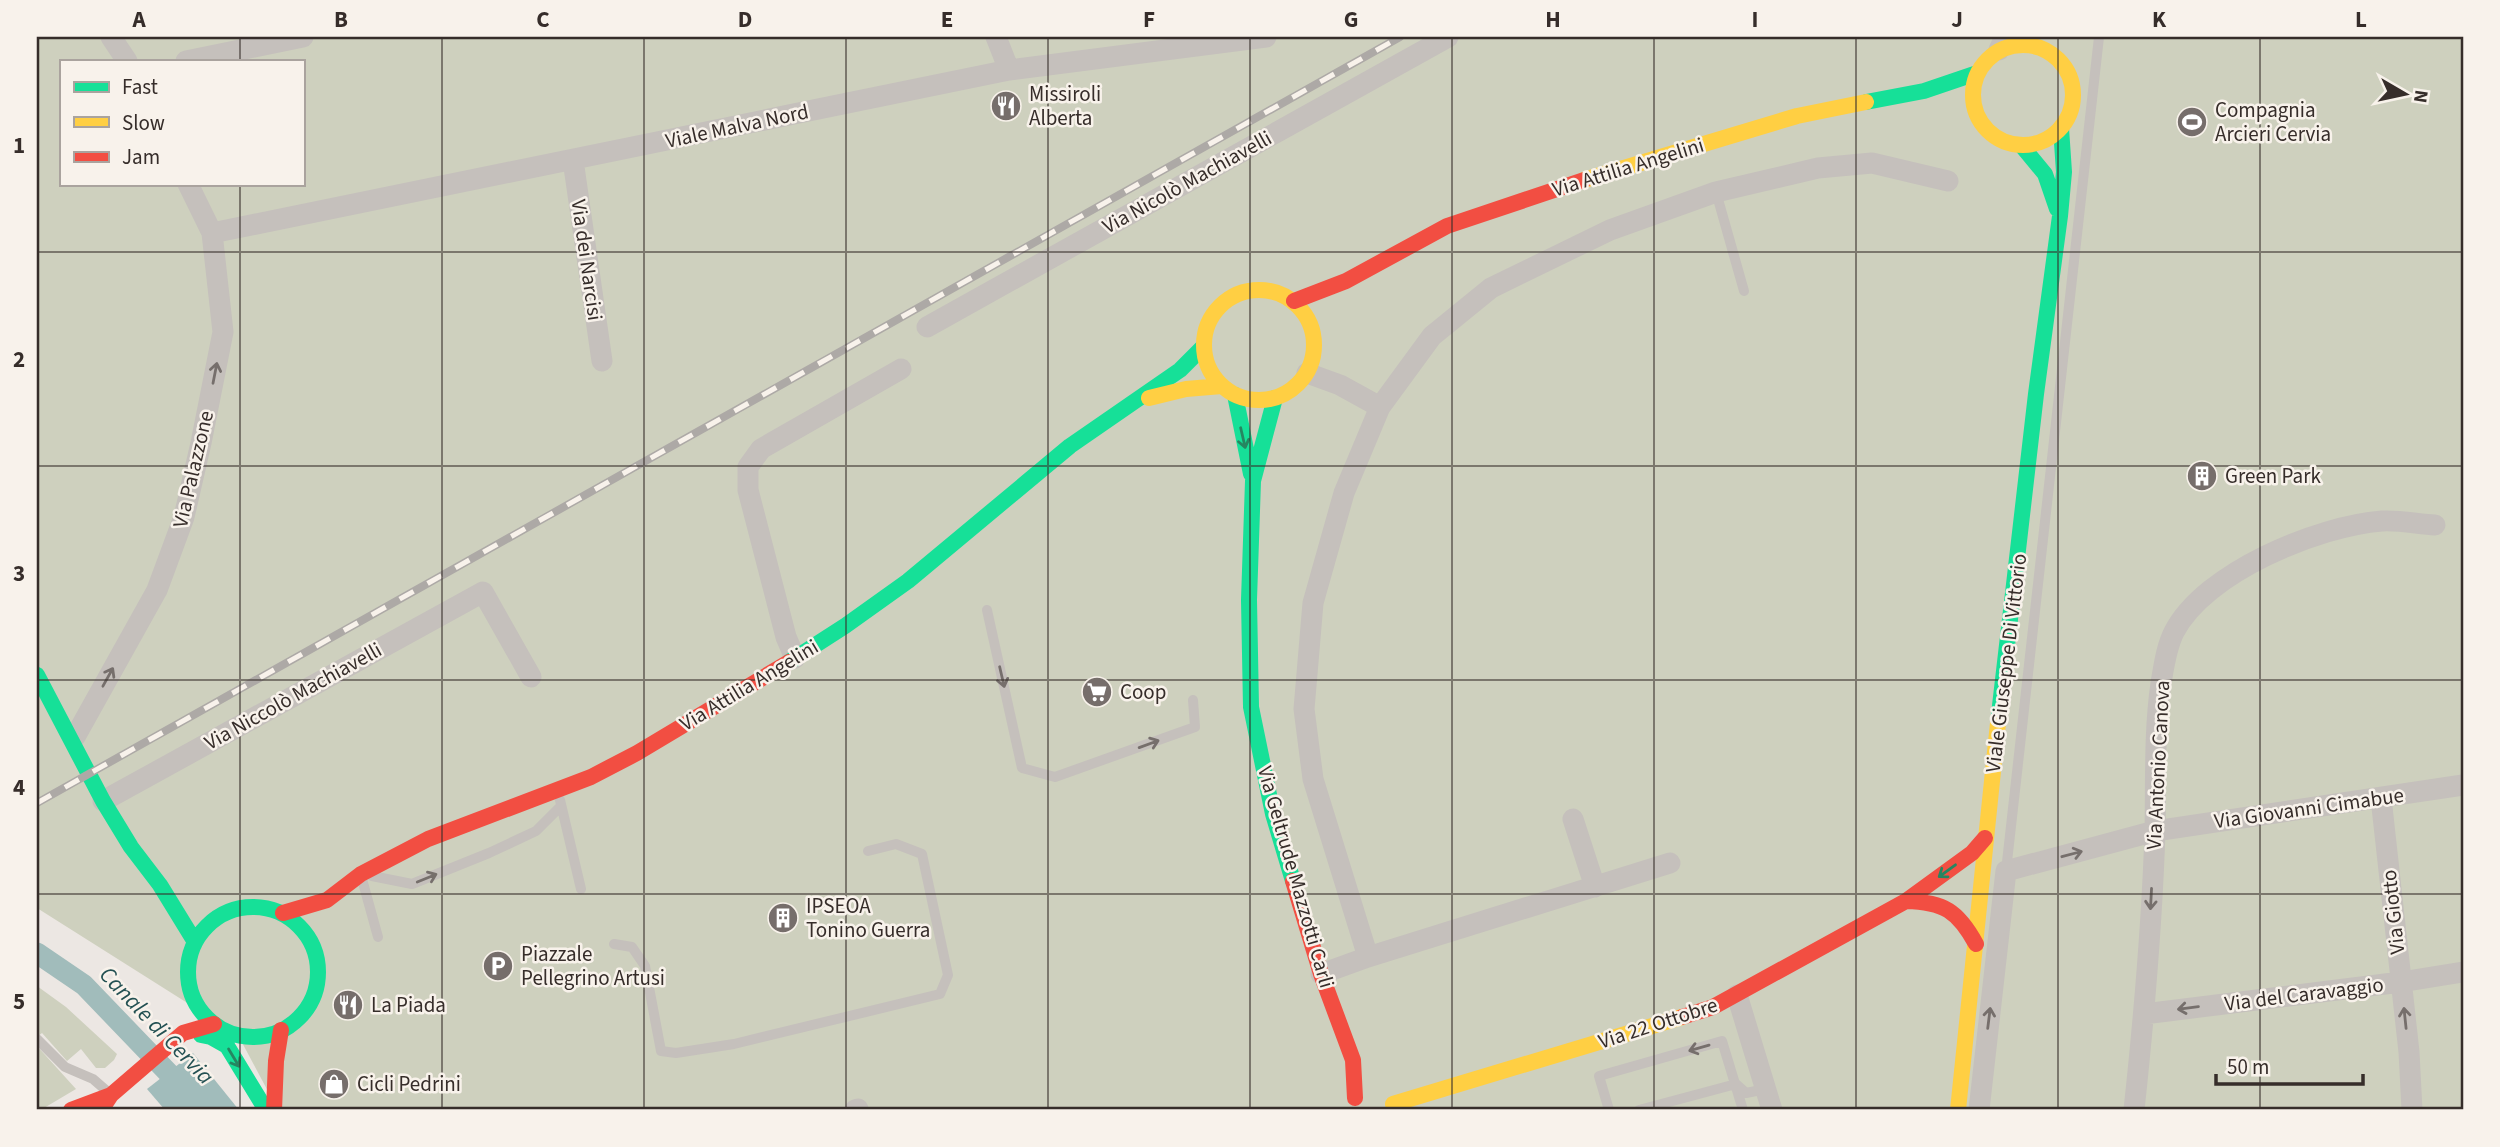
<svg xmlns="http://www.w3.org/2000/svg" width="2500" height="1147" viewBox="0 0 2500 1147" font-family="'Source Sans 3',sans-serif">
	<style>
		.green { fill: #ced0be; fill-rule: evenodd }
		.water { fill: #a1bcbb }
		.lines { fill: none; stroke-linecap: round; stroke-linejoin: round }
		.canal { stroke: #a1bcbb; stroke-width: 21 }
		.lane { stroke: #c5c0bc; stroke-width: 10 }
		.street { stroke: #c5c0bc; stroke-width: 21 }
		.fast { stroke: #16e098; stroke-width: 16 }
		.slow { stroke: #ffcf43; stroke-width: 16 }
		.jam { stroke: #f24e42; stroke-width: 16 }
		.rail-casing { stroke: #ada9a6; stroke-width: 8 }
		.rail { stroke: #f8f2eb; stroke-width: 5; stroke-dasharray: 16; stroke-linecap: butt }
		.oneway { stroke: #766f6c }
		.oneway2 { stroke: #268661 }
		.grid { fill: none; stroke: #362d2a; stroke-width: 2; stroke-opacity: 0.55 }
		.labels { text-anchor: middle; stroke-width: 5; stroke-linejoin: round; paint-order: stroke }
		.poi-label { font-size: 21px; fill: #362d2a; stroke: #f8f2eb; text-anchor: start }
		.street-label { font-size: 21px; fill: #362d2a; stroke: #f8f2eb }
		.water-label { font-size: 23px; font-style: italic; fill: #245153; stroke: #f8f2eb }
		.neatline { fill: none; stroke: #362d2a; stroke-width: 2.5 }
		.grid-label { font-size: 23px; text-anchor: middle; font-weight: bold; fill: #362d2a }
	</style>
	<rect width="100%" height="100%" fill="#ece7e3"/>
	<path class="green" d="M37 37H2463V1110H278L238 1035 37 908ZM61 61H303V184H61Z
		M37 986 66 1007 117 1054 114 1060 105 1068H96L81 1049 67 1061 42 1033 37 1037Z
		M37 1046 76 1089 44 1108H37Z"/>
	<path class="water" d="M193 1053 239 1110H165L147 1089Z"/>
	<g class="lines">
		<path class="canal" d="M37 953 84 985 204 1110"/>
		<path class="lane" d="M1716 192 1744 291
			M987 610 1022 768 1055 777 1195 727 1193 700
			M560 800 581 889
			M2006 871 2099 37
			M372 876 412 884 489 853 536 831 561 806
			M362 879 378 937
			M614 944 632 947 645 966 661 1051 676 1053 734 1044 940 994 948 975 922 854 896 844 868 851
			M37 1039 65 1067 93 1079 108 1092
			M1609 1110 1599 1076 1722 1041 1743 1110
			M1639 1110 1736 1084 1746 1093 1766 1089"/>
		<path class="street" d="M111 37 127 61
			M996 37 1009 70
			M1999 50 2005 37
			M186 61 303 37
			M573 160 602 361
			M212 233 1009 70 1266 37
			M927 327 1448 37
			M1307 373 1340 385 1380 407
			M795 658 786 637 748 490V467L761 449 901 369
			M75 737 157 590 184 517 201 443 223 332 212 233 188 184
			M2381 798 2409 1052 2412 1110
			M103 801 483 592 531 677
			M1573 819 1595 887
			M1670 863 1368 957 1313 779 1304 709 1313 603 1344 493 1380 407 1432 336 1491 288 1610 230 1716 192 1818 168 1872 163 1948 181
			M1321 974 1368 957
			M1737 995 1772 1110
			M2144 1014 2401 982 2463 972
			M855 1110 858 1109
			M1979 1110 2006 871 2155 831 2463 785
			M2134 1110C2144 1017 2152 924 2155 831 2156 781 2154 732 2161 683 2164 666 2166 648 2174 632 2205 572 2318 526 2382 521 2399 520 2418 524 2435 525"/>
		<path class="fast" d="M1866 102 1924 91 1977 73
			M2021 145 2045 174 2057 209
			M1235 395 1251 474
			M1275 398 1253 481 1249 600 1251 707 1273 814 1293 881
			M789 662 845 626 908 581 1070 446 1180 370 1204 346
			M37 675 103 801 131 847 160 885 195 942
			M1998 723 2036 394 2060 216 2064 172 2061 128
			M188 972a65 65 0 1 1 130 0a65 65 0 1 1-130 0Z
			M201 1035 211 1037 227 1046 266 1110"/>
		<path class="slow" d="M1973 95a50 50 0 1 1 100 0a50 50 0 1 1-100 0Z
			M1584 180 1797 116 1866 102
			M1204 345a55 55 0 1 1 110 0a55 55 0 1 1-110 0Z
			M1149 398 1186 389 1222 386
			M1393 1104 1682 1017
			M1958 1110 1998 723"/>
		<path class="jam" d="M1294 301 1346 281 1447 226 1584 180
			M1293 881 1321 974 1353 1060 1355 1098
			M1906 901C1944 902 1958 911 1976 944
			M283 913 327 900 361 874 428 839 591 777 637 753 789 662
			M1682 1017 1713 1007 1906 901 1972 853 1985 838
			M71 1110 111 1095
			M101 1110 111 1095 183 1033 214 1024
			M274 1110 276 1061 281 1030"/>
		<g class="rail-casing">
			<path id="rail" d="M37 803 1400 37"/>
		</g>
		<use href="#rail" class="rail"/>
	</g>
	<defs><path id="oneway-shaft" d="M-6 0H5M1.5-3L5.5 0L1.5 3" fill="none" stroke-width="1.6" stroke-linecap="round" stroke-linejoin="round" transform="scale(1.75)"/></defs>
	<g class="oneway">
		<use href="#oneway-shaft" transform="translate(215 373) rotate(-79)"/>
		<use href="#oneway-shaft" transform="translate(108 677) rotate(-61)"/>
		<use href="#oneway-shaft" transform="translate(1002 677) rotate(77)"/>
		<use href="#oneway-shaft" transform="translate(1149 744) rotate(-20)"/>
		<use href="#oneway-shaft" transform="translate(2072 854) rotate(-15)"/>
		<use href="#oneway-shaft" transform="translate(427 878) rotate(-22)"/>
		<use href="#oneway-shaft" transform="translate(2151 899) rotate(93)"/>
		<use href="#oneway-shaft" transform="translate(2188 1008) rotate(173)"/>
		<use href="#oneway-shaft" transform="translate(1989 1018) rotate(-83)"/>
		<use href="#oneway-shaft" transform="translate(2405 1018) rotate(-96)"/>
		<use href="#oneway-shaft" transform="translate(1699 1048) rotate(164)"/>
	</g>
	<g class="oneway2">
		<use href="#oneway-shaft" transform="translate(1243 438) rotate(77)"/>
		<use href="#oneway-shaft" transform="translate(1947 871) rotate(144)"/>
		<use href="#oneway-shaft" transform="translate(234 1058) rotate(59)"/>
	</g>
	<path class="grid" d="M240 37V61M442 37V1110M644 37V1110M846 37V1110M1048 37V1110M1250 37V1110M1452 37V1110M1654 37V1110M1856 37V1110M2058 37V1110M2260 37V1110M240 184V1110M37 252H2463M37 466H2463M37 680H2463M37 894H2463"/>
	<defs>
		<g id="restaurant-disc" transform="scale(1.575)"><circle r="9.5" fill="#766e6b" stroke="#f8f2eb"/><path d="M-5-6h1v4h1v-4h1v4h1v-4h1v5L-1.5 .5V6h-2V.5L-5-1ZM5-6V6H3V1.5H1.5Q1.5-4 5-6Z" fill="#fff"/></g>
		<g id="stadium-disc" transform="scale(1.575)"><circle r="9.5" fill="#766e6b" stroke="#f8f2eb"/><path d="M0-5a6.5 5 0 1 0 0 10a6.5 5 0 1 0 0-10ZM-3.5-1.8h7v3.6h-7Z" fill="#fff"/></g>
		<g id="building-disc" transform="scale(1.575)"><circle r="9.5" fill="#766e6b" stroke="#f8f2eb"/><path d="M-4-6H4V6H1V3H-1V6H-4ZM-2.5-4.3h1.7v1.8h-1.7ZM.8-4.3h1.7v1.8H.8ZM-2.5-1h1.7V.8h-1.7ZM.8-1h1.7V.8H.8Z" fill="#fff"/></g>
		<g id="supermarket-disc" transform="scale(1.575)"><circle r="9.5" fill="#766e6b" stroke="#f8f2eb"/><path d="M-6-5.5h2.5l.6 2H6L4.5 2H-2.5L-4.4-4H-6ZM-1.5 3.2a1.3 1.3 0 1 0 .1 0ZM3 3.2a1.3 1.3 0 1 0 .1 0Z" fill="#fff"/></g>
		<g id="parking-disc" transform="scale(1.575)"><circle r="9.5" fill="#766e6b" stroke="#f8f2eb"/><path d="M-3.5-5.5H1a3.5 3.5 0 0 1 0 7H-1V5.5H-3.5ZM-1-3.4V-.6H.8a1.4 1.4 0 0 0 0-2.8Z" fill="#fff"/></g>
		<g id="shop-disc" transform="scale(1.575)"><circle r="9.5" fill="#766e6b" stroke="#f8f2eb"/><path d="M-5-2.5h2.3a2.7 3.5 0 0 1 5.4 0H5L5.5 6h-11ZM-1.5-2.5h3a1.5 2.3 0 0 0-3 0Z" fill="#fff"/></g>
	</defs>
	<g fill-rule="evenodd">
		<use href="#restaurant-disc" x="1006" y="106"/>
		<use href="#stadium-disc" x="2192" y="122"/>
		<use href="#building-disc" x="2202" y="476"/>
		<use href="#supermarket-disc" x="1097" y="692"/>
		<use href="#building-disc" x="783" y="918"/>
		<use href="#parking-disc" x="498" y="966"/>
		<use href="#restaurant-disc" x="348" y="1005"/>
		<use href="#shop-disc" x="334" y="1084"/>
	</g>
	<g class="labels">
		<g class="poi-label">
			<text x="1029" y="101">Missiroli<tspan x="1029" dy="24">Alberta</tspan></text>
			<text x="2215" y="117">Compagnia<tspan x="2215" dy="24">Arcieri Cervia</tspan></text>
			<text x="2225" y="483">Green Park</text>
			<text x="1120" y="699">Coop</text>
			<text x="806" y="913">IPSEOA<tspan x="806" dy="24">Tonino Guerra</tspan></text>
			<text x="521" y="961">Piazzale<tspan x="521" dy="24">Pellegrino Artusi</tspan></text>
			<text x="371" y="1012">La Piada</text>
			<text x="357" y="1091">Cicli Pedrini</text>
		</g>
		<g class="street-label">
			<text transform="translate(737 126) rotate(-12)" y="7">Viale Malva Nord</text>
			<text transform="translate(1628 167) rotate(-17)" y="7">Via Attilia Angelini</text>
			<text transform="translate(1187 182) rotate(-29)" y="7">Via Nicolò Machiavelli</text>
			<text transform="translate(587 260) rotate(82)" y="7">Via dei Narcisi</text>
			<text transform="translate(193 469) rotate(-77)" y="7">Via Palazzone</text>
			<text transform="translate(2006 663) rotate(-83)" y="7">Viale Giuseppe Di Vittorio</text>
			<text transform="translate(749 685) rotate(-31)" y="7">Via Attilia Angelini</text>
			<text transform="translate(293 696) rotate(-29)" y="7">Via Niccolò Machiavelli</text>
			<text transform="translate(2158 765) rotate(-87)" y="7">Via Antonio Canova</text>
			<text transform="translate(2309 808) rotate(-8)" y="7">Via Giovanni Cimabue</text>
			<text transform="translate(1296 877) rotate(74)" y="7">Via Geltrude Mazzotti Carli</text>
			<text transform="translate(2393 912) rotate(-96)" y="7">Via Giotto</text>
			<text transform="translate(2304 994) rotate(-7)" y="7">Via del Caravaggio</text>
			<text transform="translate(1658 1023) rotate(-18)" y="7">Via 22 Ottobre</text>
		</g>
		<g class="water-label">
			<text transform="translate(157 1025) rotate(46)" y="8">Canale di Cervia</text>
		</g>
	</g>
	<rect width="2500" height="1147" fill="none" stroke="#f8f2eb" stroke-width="77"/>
	<rect x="60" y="60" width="245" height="126" fill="#f8f2eb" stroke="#aaa39e" stroke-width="2"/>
	<rect x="74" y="82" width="35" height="10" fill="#16e098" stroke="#aaa39e" stroke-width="2"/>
	<text x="122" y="94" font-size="21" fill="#362d2a">Fast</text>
	<rect x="74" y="117" width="35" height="10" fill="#ffcf43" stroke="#aaa39e" stroke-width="2"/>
	<text x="122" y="130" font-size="21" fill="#362d2a">Slow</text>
	<rect x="74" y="152" width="35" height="10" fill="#f24e42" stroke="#aaa39e" stroke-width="2"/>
	<text x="122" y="164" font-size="21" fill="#362d2a">Jam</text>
	<g transform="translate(2405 94) rotate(99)" stroke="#f8f2eb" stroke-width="5" paint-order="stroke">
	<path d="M0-5L12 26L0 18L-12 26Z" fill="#362d2a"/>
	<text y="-10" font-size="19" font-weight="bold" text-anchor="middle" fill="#362d2a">N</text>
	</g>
	<path d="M2216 1074v10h147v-10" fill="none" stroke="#362d2a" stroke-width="3.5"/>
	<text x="2227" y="1074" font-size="21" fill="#362d2a" stroke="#f8f2eb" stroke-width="5" paint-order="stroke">50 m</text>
	<rect x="38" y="38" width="2424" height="1070" class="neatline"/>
	<g class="grid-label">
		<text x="139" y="27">A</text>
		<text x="341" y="27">B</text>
		<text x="543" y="27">C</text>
		<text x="745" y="27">D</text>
		<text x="947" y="27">E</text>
		<text x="1149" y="27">F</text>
		<text x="1351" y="27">G</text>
		<text x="1553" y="27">H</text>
		<text x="1755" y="27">I</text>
		<text x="1957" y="27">J</text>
		<text x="2159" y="27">K</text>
		<text x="2361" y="27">L</text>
		<text x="19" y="153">1</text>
		<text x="19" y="367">2</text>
		<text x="19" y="581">3</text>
		<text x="19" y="795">4</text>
		<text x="19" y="1009">5</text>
	</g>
</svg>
